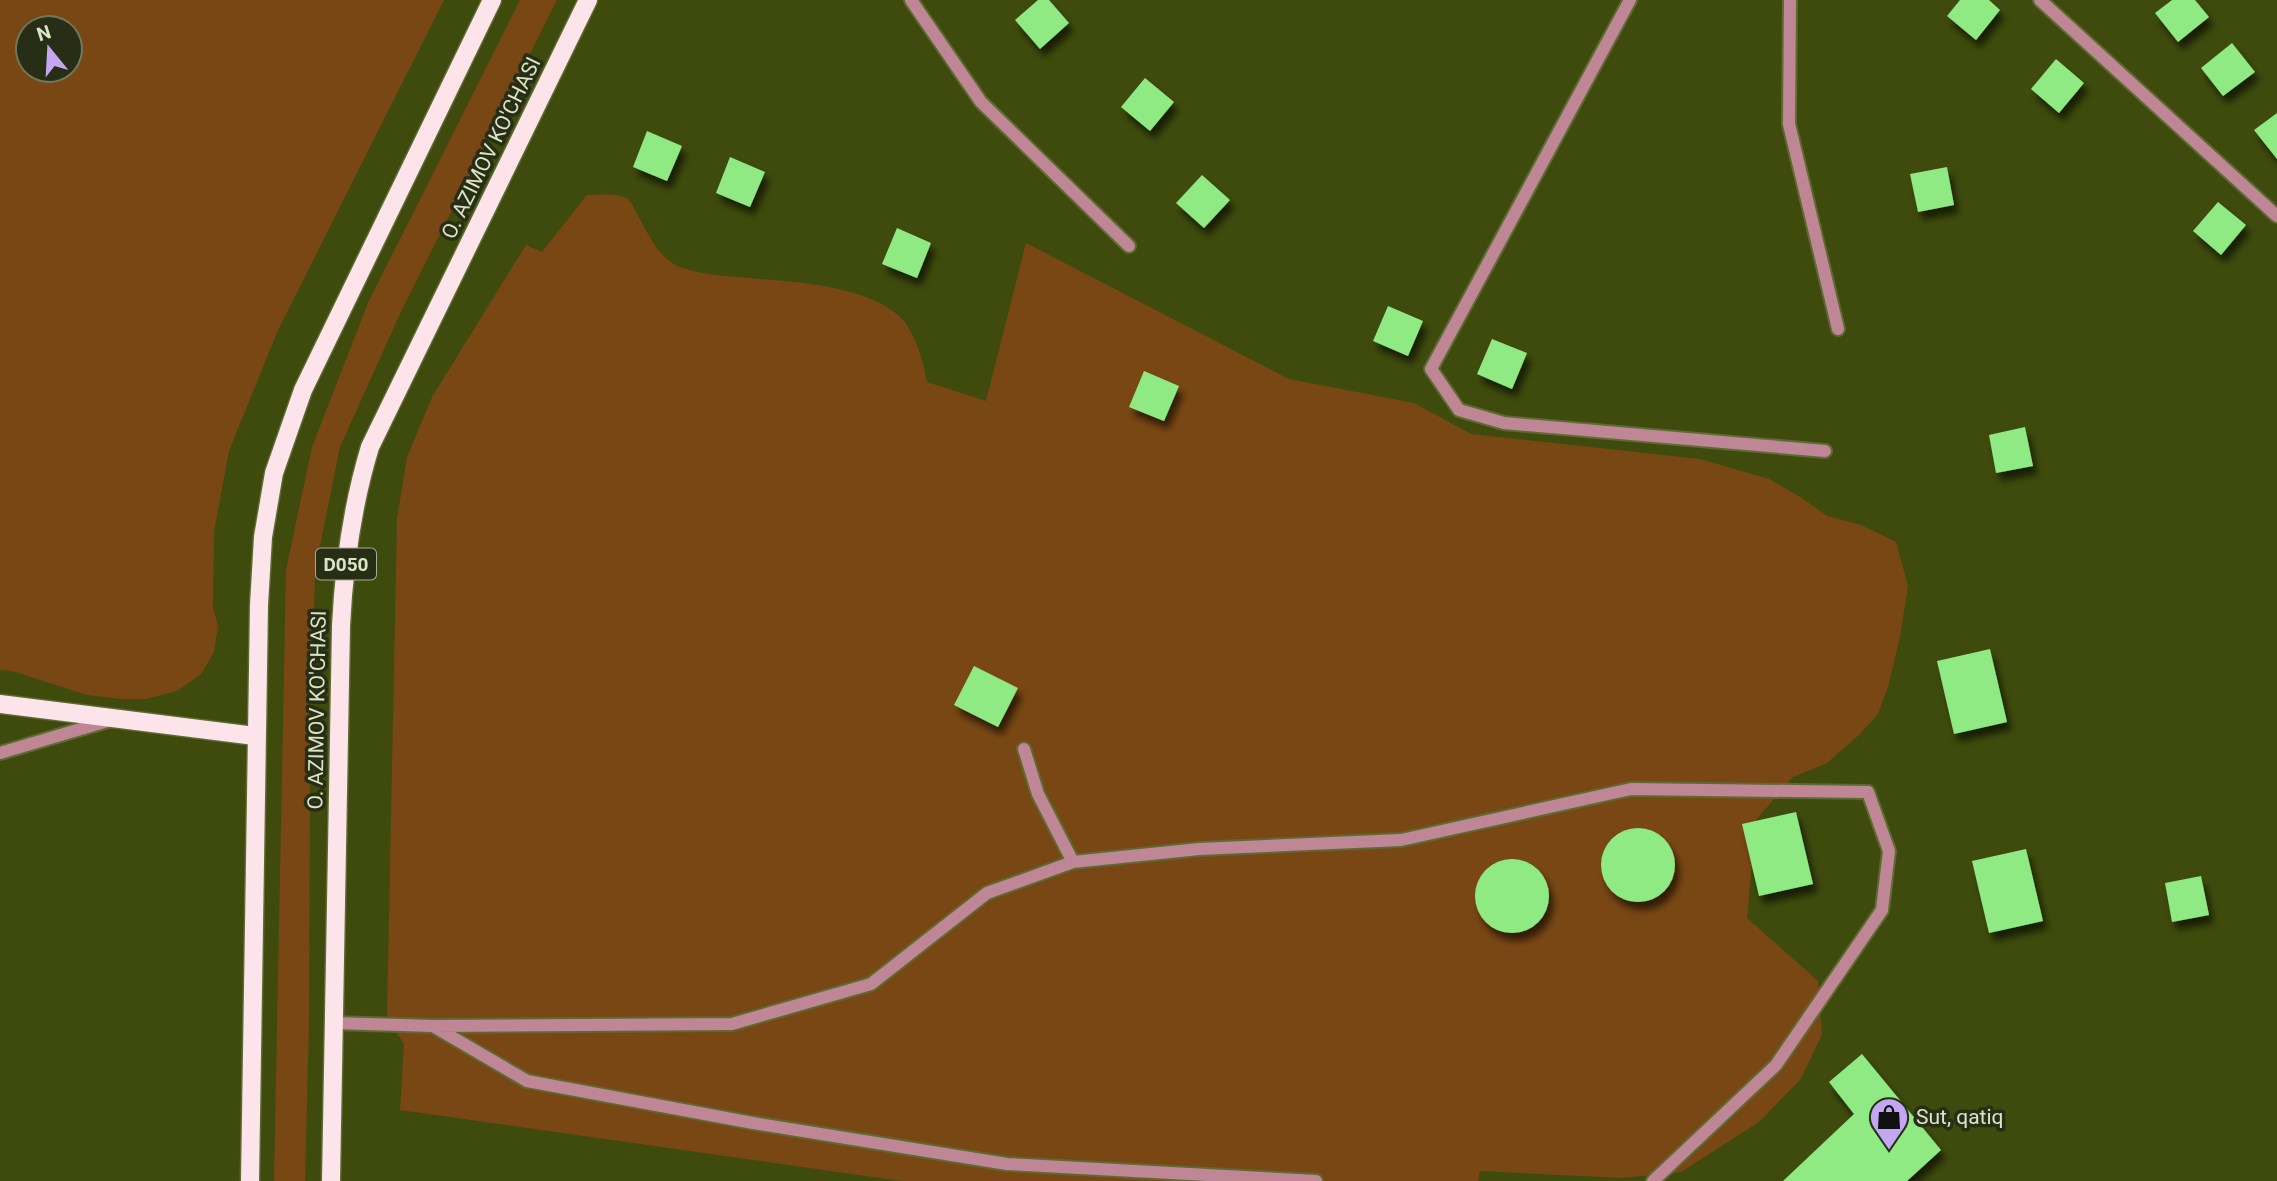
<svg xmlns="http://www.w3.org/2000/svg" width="2277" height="1181" viewBox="0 0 2277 1181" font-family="Roboto,sans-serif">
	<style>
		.green { fill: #794714; fill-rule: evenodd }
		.building { fill: #90ea83; filter: url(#shadow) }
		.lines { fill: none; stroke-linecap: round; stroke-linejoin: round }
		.minor-casing { stroke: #5d6a31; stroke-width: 16 }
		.major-casing { stroke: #5d6a31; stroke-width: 21 }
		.minor { stroke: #bf8696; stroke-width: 12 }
		.major { stroke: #fce4ea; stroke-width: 18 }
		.labels { text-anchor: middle; stroke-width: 7; stroke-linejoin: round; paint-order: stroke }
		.shield { fill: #282e15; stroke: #a5ad90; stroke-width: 2 }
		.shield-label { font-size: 19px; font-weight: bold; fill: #dbe4c5 }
		.street-label { font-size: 21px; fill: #dbe4c5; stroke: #282e15 }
		.poi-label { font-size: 21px; fill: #dbe4c5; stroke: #282e15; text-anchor: start }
	</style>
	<defs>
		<filter id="shadow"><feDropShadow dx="4.5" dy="8" stdDeviation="3.5" flood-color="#0009"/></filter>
	</defs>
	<rect width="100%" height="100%" fill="#3e4b0c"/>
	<path class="green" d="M0 0H444L278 330 229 451 214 532 213 608 218 626 214 652 201 674 177 691 146 699H121L87 695 12 671 0 670ZM28 28H70V70H28Z
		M520 0H557L399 316 340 447 315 571 310 773 309 1022 305 1181H274L286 570 312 447 368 303Z
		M587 195C599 195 619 192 629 200 632 203 635 210 637 214 648 233 658 258 680 267 701 275 727 276 749 278 794 282 862 285 898 315 914 328 924 362 927 382L986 401 1026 243 1289 379 1414 403 1471 434 1700 459 1769 479 1802 498 1827 516 1861 525 1896 542 1908 586 1900 637 1888 687 1878 714 1859 735 1827 763 1793 777 1756 820 1747 918 1818 981 1822 1035 1800 1080 1759 1122 1681 1172 1621 1178 1480 1171 1478 1181H901L400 1110 404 1044 387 1018 397 519 407 457 432 397 526 245 542 252Z"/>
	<path class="building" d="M1038 0H1049L1069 23 1040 49 1015 20Z
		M1960 0H1989L2000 10 1976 40 1947 16Z
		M2172 0H2195L2209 17 2178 42 2155 13Z
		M2232 43 2255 72 2223 96 2201 68Z
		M2056 59 2084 83 2059 113 2031 89Z
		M1145 78 1174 102 1150 131 1121 107Z
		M2277 113V159L2254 130Z
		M647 131 682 146 667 181 633 167Z
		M730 157 765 172 750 207 716 193Z
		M1947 167 1954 205 1918 212 1910 174Z
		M1202 175 1230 200 1204 228 1176 203Z
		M2218 202 2246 225 2221 255 2193 231Z
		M897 228 931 243 917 278 882 264Z
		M1388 306 1423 321 1408 356 1373 341Z
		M1492 339 1527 353 1512 389 1477 374Z
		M1144 371 1179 386 1164 421 1129 407Z
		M2025 427 2033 466 1996 473 1989 435Z
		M1990 649 2007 722 1954 734 1937 661Z
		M974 666 1018 688 998 727 954 705Z
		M1796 812 1813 884 1759 896 1742 824Z
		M1601 865a37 37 0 1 1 74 0a37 37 0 1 1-74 0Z
		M2026 849 2043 921 1989 933 1972 861Z
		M1475 896a37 37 0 1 1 74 0a37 37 0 1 1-74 0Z
		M2201 876 2209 915 2172 922 2165 883Z
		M1862 1054 1941 1150 1907 1181H1783L1854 1114 1829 1082Z"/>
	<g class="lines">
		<g class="minor-casing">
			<path id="minor" d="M911 0 981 102 1129 246
				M1630 0 1431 369 1459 410 1504 423 1825 451
				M1790 0 1789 124 1838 329
				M2040 0 2277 216
				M1024 749 1038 794 1073 862
				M0 753 111 720
				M334 1023 433 1026 732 1024 871 984 987 893 1073 862 1199 849 1401 840 1631 789 1868 792 1889 851 1882 910 1776 1065 1653 1181
				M433 1026 527 1081 753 1123 1007 1164 1316 1181"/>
		</g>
		<g class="major-casing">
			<path id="major" d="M0 704 255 736
				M250 1181 259 605 263 537 274 473 303 390 492 0
				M331 1181 341 626C344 565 352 506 370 447L588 0"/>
		</g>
		<use href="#minor" class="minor"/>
		<use href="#major" class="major"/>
	</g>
	<defs>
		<g id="shop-pin" transform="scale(2.0125)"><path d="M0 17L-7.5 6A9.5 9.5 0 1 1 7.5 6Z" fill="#c3a7f2" stroke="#282e15"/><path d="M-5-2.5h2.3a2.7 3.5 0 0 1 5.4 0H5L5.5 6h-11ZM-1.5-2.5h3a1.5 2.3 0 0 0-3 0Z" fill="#111"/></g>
	</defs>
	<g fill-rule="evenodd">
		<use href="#shop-pin" x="1889" y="1117"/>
	</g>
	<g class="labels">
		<rect class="shield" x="316" y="548.5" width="60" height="31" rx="5"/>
		<g class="shield-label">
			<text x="346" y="571">D050</text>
		</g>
		<g class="street-label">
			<text transform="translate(491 148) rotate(-64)" y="7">O. AZIMOV KO'CHASI</text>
			<text transform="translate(317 710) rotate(-89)" y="7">O. AZIMOV KO'CHASI</text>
		</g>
		<g class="poi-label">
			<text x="1916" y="1124">Sut, qatiq</text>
		</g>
	</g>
	<g transform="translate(49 49) rotate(342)"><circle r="33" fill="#282e15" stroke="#70775b" stroke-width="2"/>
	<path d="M0-5L12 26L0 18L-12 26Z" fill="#c3a7f2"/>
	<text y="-10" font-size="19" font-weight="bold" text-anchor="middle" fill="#dbe4c5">N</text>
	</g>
</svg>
